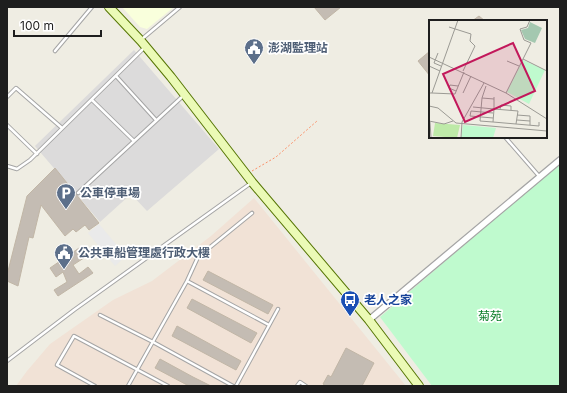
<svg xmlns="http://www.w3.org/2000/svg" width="567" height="393" viewBox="0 0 567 393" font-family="Inter,'Noto Sans TC',sans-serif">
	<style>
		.residential { fill: #dcdbdb }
		.education { fill: #f9ffdc }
		.military { fill: #f1e2d6 }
		.park { fill: #bfface }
		.parking { fill: #eaeaea }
		.building { fill: #c4bcb3; stroke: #c1b6a6 }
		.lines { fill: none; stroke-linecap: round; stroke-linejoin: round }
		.lane-casing { stroke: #a5a5a5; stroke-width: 4.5 }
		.street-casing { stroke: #a5a5a5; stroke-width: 8 }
		.secondary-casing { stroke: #567604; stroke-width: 10 }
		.path { stroke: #fb9068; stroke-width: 1; stroke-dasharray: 2 2; stroke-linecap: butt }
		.lane { stroke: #fff; stroke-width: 2.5 }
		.street { stroke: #fff; stroke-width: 5.5 }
		.secondary { stroke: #ebfab6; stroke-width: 8 }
		.labels { text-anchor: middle; stroke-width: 3.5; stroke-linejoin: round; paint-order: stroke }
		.service-label { font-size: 12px; font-weight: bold; fill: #4e5e75; stroke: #fff; text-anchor: start }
		.transit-label { font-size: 12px; font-weight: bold; fill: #164399; stroke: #fff; text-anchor: start }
		.park-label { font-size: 12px; fill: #0a7d27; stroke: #fff }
		.inset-road { fill: none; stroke: #9b9a94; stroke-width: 1 }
		.view { fill: #c2185b; fill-opacity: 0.15; stroke: #c2185b; stroke-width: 2 }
		.inset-edge { fill: none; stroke: #1e1e1e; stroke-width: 2 }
	</style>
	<rect width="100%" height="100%" fill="#efede3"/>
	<path class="residential" d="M134 50 219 149 147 211 131 194 100 222 35 146Z"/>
	<path class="education" d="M122 7H174L147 29 140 27Z"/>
	<path class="military" d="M254 198 406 386H16L27 371 50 344 113 300 152 281 211 236Z"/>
	<path class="park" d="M560 163V386H432L380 317Z"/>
	<path class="parking" d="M99 224 126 256 115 266 88 233Z"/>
	<path class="building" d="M314 7H341L325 20Z
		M479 16 485 21H472Z
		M430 51V76L418 61Z
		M55 168 99 223 89 230 85 225 76 232 73 229 65 236 41 205 33 238 29 237 18 286 7 281V275L27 196Z
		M82 246 83 249 85 248 90 254 73 265 79 274 88 267 93 273 58 296 54 290 67 282 63 272 56 277 50 268Z
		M208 271 273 305 268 314 203 280Z
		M192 299 257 333 251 343 187 308Z
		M177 326 241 361 236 370 172 336Z
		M346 348 374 363 362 386H326L323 384 328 375 331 377Z
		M160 359 193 377 211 386H189L155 368Z"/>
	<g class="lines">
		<g class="lane-casing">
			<path id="lane" d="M142 39 180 7
				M55 51 92 7
				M116 76 156 120
				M7 97 16 88 62 128
				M92 100 134 141
				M7 125 37 154
				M505 137 539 176
				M7 166 17 169 30 160 144 48
				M78 193 184 95
				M187 281 198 257 252 213
				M100 315 153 342 233 386
				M7 361 74 310 251 183
				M95 386 57 365 74 336 168 386
				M128 386 187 281 269 325
				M236 386 278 309
				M297 386 300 382 306 386"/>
		</g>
		<g class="street-casing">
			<path id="street" d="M369 320 560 160"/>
		</g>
		<g class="secondary-casing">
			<path id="secondary" d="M109 7 141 41 171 77 252 182 369 320 419 386"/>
		</g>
		<path class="path" d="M252 171 276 157 317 121"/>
		<use href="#lane" class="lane"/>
		<use href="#street" class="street"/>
		<use href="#secondary" class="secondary"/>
	</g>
	<defs>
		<g id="civic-pin" transform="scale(1)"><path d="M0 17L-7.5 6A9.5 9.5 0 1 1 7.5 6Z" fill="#5c6f8a" stroke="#fff"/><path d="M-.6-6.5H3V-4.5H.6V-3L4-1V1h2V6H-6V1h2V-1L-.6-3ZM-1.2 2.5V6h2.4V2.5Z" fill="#fff"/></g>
		<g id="parking-pin" transform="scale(1)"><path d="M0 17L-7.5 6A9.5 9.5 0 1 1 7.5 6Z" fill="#5c6f8a" stroke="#fff"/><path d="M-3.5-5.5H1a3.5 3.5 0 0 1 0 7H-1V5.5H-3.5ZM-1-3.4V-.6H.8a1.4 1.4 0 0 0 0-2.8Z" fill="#fff"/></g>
		<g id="bus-pin" transform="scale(1)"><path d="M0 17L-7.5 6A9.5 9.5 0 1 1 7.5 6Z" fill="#1a4fb4" stroke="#fff"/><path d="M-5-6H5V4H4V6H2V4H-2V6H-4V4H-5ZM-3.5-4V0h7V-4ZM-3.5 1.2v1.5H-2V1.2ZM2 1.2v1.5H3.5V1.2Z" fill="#fff"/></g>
	</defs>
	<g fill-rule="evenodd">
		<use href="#civic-pin" x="254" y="48"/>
		<use href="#parking-pin" x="66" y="193"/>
		<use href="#civic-pin" x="64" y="253"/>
		<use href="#bus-pin" x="350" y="300"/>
	</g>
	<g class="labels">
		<g class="service-label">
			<text x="268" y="52">澎湖監理站</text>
			<text x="80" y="197">公車停車場</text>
			<text x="78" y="257">公共車船管理處行政大樓</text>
		</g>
		<g class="transit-label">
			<text x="364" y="304">老人之家</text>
		</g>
		<g class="park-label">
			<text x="490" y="320">菊苑</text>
		</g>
	</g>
	<g transform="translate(429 20)">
		<rect width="118" height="118" fill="#efede3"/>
		<path d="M6 103 31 105 28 118 4 116Z" fill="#beeaa8"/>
		<path d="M101 2 113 8 106 23 96 19 92 10 99 8Z" fill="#a4c8b0"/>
		<path d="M94 40 116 50 100 84 78 72ZM34 105 67 108 64 118H32Z" fill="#bfface"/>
		<path class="inset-road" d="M20 7 42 14 41 21 46 26 34 51M9 33 5 43 12 46M0 37 77 73 118 99M94 39 118 51M78 41 90 46M0 46 11 51M27 71 20 68 21 65 29 66M0 73H3L29 0M3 73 26 74 35 52M34 73 42 56M77 73 102 23 95 20 91 9 98 7 101 0M53 78 57 66M0 86 9 88 27 103 118 111M44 87 65 89V77M65 89 89 91 87 104 64 102ZM71 89 72 85 82 86V90M88 95 101 96V105M64 98 41 96 42 91 64 93M88 100 101 101M0 101 15 104 24 101M1 102 2 118M64 102 51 101 53 78 65 79M87 104 110 106V102M32 118 33 102 55 63"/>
		<path class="view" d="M84 23 106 71 36 102 14 54Z"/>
		<rect width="118" height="118" class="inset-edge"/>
	</g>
	<rect width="567" height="393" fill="none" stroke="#1e1e1e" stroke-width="16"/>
	<path d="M14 30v6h87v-6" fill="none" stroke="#1e1e1e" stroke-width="2"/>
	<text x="20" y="30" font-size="12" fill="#1e1e1e" stroke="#ffffff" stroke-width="3" paint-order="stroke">100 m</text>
</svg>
